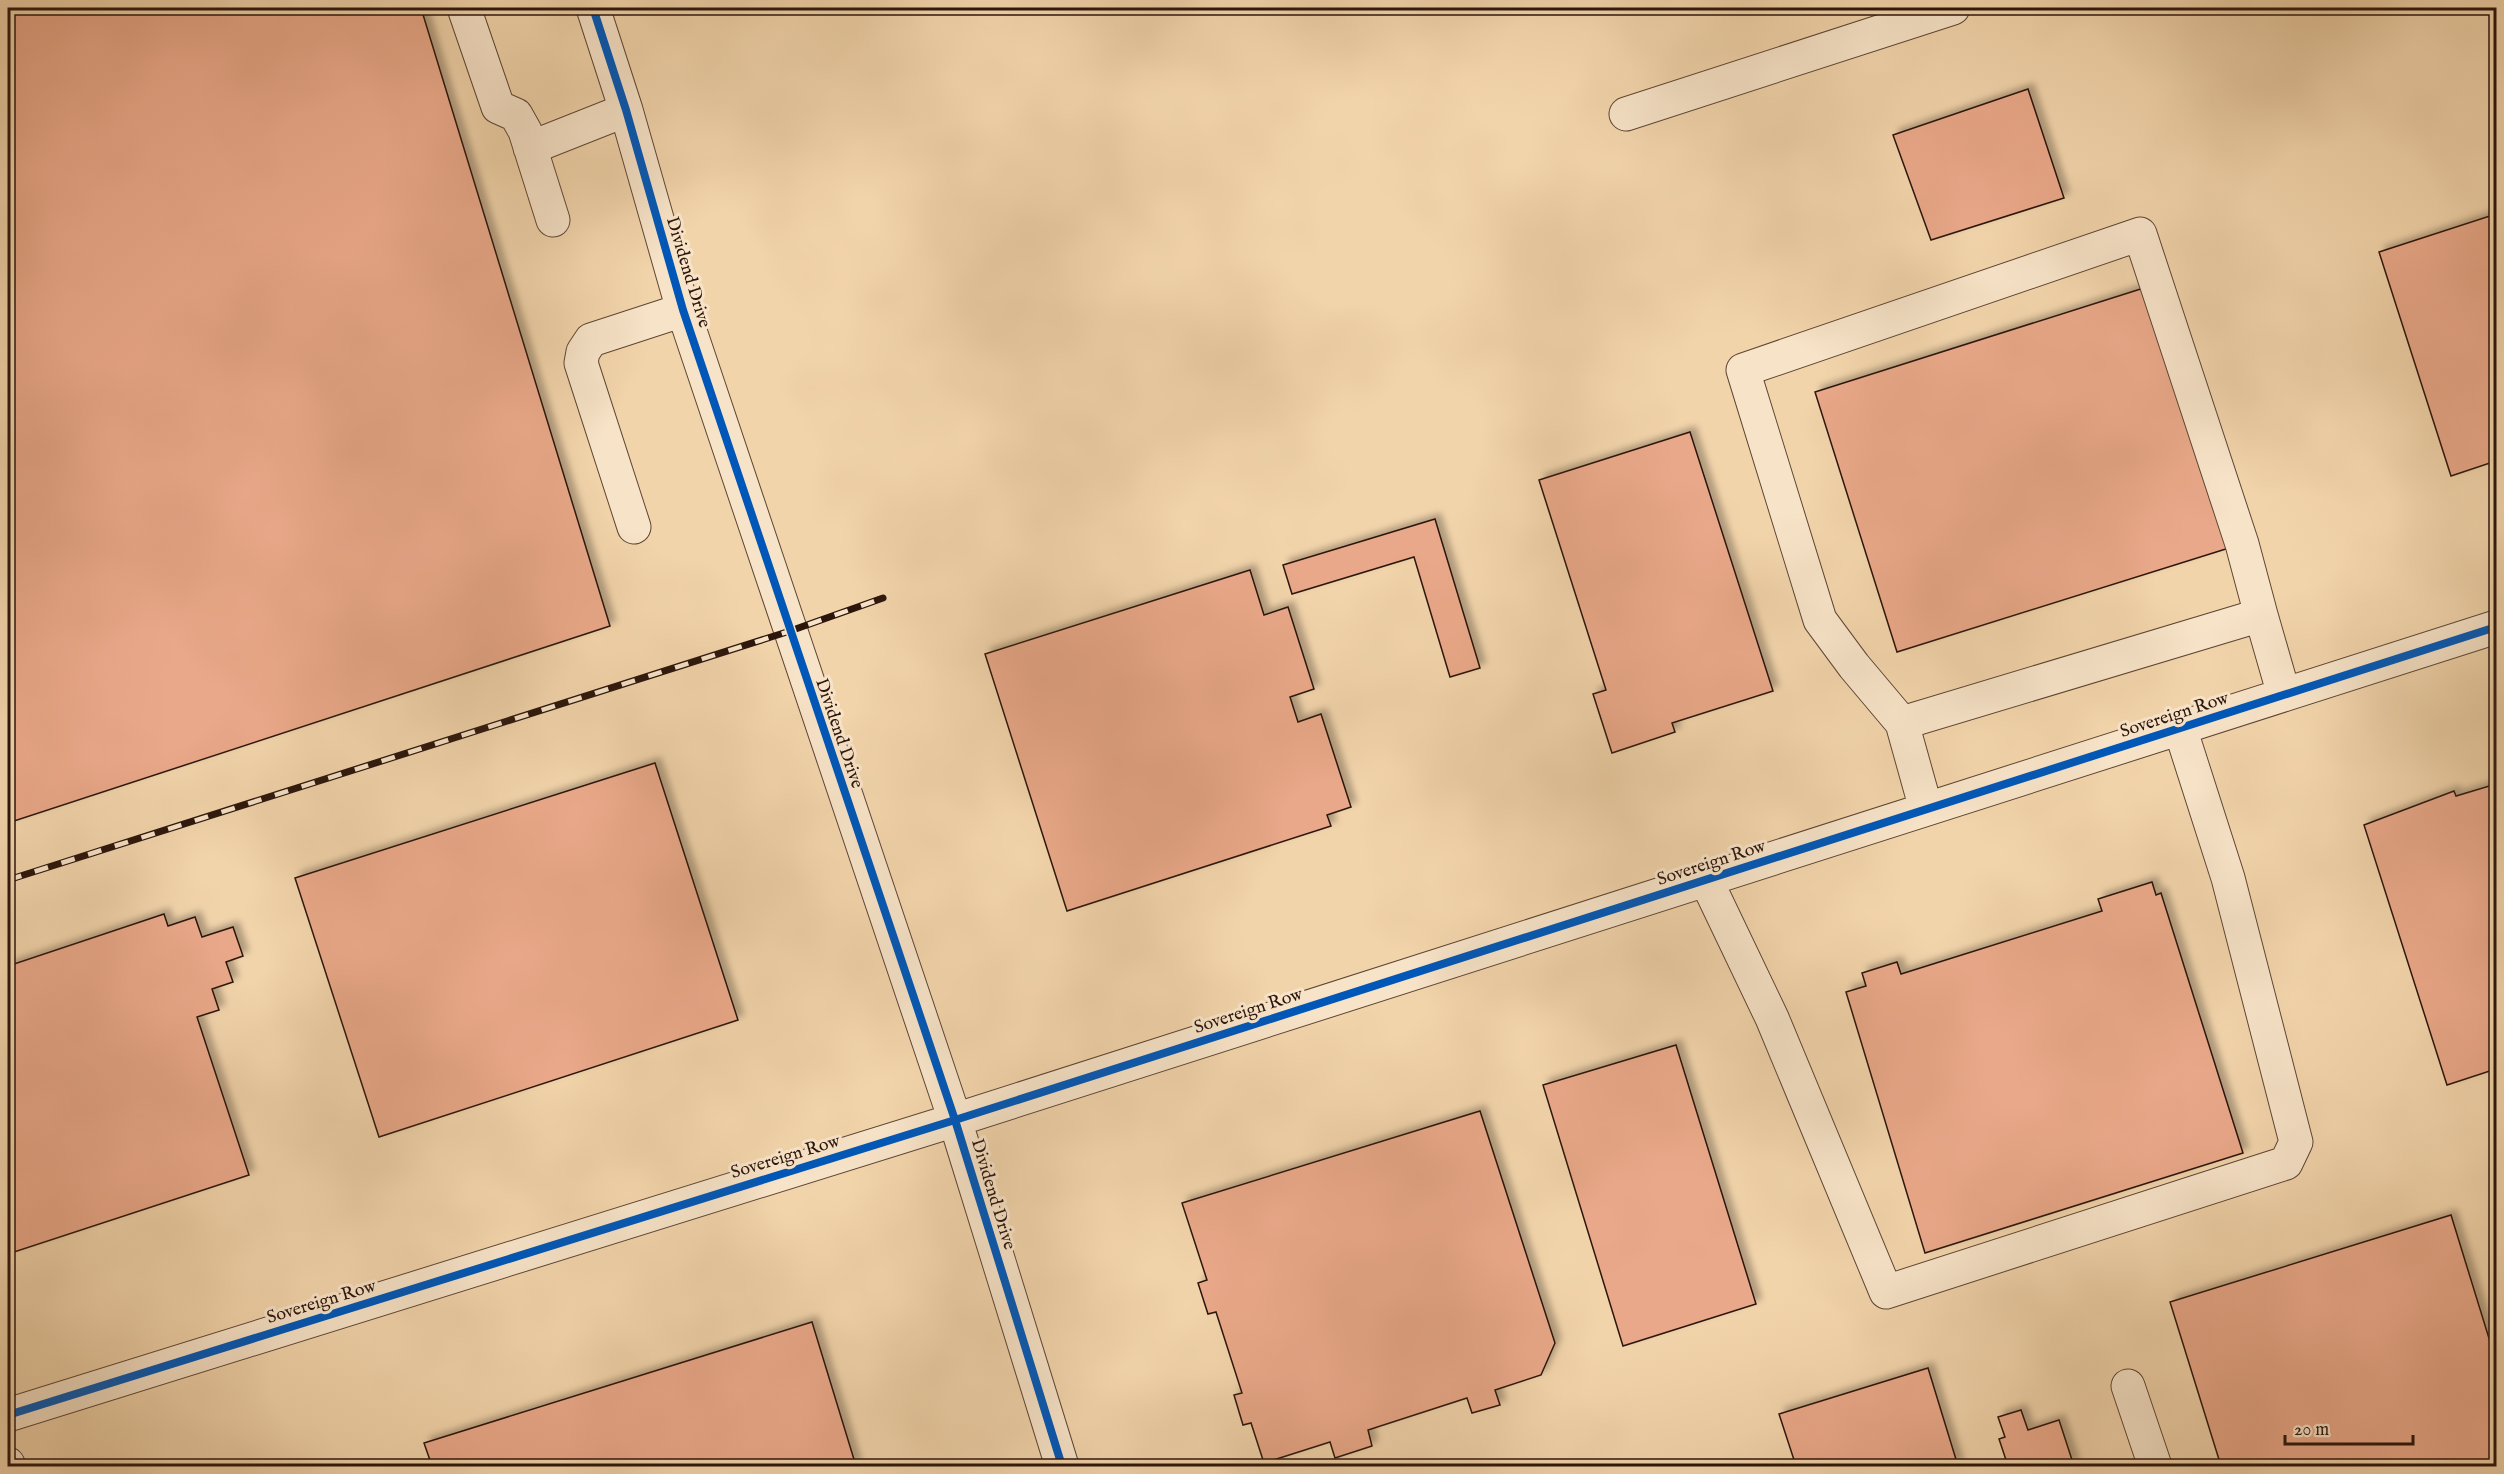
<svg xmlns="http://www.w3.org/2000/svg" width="2504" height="1474" viewBox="0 0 2504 1474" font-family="'IM FELL English',serif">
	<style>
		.building { fill: #e9a889; stroke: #2c160c; stroke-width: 1.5; filter: url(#shadow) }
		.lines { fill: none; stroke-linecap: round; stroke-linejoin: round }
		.minor-casing { stroke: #5e4634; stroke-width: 35 }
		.minor { stroke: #f7e3c8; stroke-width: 33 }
		.rail-casing { stroke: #2c160c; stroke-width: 7 }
		.rail { stroke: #f7e3c8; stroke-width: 4.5; stroke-dasharray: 14; stroke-linecap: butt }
		.cycleway-casing { stroke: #f7e3c8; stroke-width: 11 }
		.cycleway { stroke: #0057b8; stroke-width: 8 }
		.labels { text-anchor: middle; stroke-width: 6; stroke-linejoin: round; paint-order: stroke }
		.street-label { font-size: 18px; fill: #2c160c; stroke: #f7e3c8 }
	</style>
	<defs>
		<filter id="shadow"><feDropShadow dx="5.5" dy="-5.5" stdDeviation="3" flood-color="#0004"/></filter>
	</defs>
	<rect width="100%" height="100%" fill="#f2d4ab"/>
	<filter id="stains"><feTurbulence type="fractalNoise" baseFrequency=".00333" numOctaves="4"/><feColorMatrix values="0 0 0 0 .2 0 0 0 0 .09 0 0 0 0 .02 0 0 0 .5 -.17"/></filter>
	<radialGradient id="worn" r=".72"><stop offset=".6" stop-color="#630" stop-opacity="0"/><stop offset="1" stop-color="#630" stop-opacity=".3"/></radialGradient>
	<path class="building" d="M8 8H421L610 626 8 823Z
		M2028 89 2064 198 1931 240 1893 135Z
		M2496 214V461L2451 476 2379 252Z
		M2147 287 2229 548 1897 652 1815 392Z
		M1690 432 1773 691 1672 723 1675 732 1612 753 1593 694 1606 690 1539 480Z
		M1435 519 1480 668 1450 677 1414 557 1292 594 1283 565Z
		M1250 570 1264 615 1288 607 1314 689 1290 697 1298 722 1321 714 1351 807 1327 815 1331 826 1067 911 985 654Z
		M655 763 738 1020 379 1137 295 878Z
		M2496 784V1069L2447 1085 2364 825 2454 791 2456 796Z
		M2152 882 2156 895 2161 893 2243 1153 1925 1253 1846 992 1866 986 1862 973 1897 962 1901 974 2102 911 2098 899Z
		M164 914 168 926 195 917 202 937 233 927 243 956 226 962 233 982 212 989 219 1010 197 1017 249 1175 8 1254V966Z
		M1676 1045 1756 1304 1623 1346 1543 1085Z
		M1480 1111 1555 1343 1541 1375 1495 1390 1500 1405 1472 1413 1467 1398 1368 1430 1372 1446 1335 1458 1330 1442 1264 1463 1251 1423 1243 1425 1234 1395 1242 1393 1216 1312 1208 1314 1198 1283 1207 1280 1182 1203Z
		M2451 1215 2496 1361V1466H2221L2170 1302Z
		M812 1322 856 1466H432L424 1443Z
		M1928 1368 1958 1466H1796L1779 1414Z
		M2021 1410 2028 1430 2059 1420 2074 1466H2008L1999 1439 2005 1437 1998 1417Z"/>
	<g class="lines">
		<g class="minor-casing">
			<path id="minor" d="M464 8 498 107 516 115 525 131 553 220
				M593 8 626 110 683 310 955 1120 1062 1466
				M1626 114 1953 8
				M530 148 626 110
				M634 527 581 363 583 352 591 340 683 310
				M1902 723 1854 666 1820 620 1743 370 2140 234 2242 544 2261 615
				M1926 809 1902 723 2261 615 2284 695
				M1706 880 1772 1018 1886 1292 2286 1163 2296 1142 2228 878 2180 728
				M2128 1386 2155 1466
				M8 1415 955 1120 2496 627
				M8 1464V1466"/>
		</g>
		<use href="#minor" class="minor"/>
		<g class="rail-casing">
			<path id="rail" d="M8 880 790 631 883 598"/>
		</g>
		<use href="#rail" class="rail"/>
		<g class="cycleway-casing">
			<path id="cycleway" d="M593 8 626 110 683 310 955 1120 1062 1466
				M8 1415 955 1120 2496 627"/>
		</g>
		<use href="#cycleway" class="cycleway"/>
	</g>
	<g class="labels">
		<g class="street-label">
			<text transform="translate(689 272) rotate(73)" y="6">Dividend Drive</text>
			<text transform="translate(2174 714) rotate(-18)" y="6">Sovereign Row</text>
			<text transform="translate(840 733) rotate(71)" y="6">Dividend Drive</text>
			<text transform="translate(1711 862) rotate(-18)" y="6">Sovereign Row</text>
			<text transform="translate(1248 1010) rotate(-18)" y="6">Sovereign Row</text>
			<text transform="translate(785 1156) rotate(-17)" y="6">Sovereign Row</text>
			<text transform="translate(994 1194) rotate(73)" y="6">Dividend Drive</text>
			<text transform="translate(321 1301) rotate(-17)" y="6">Sovereign Row</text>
		</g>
	</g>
	<rect width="2504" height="1474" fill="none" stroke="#f2d4ab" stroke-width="30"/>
	<rect x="9" y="9" width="2486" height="1456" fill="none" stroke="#2c160c" stroke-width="3"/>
	<rect x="15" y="15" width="2474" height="1444" fill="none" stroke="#2c160c" stroke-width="1.5"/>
	<path d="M2285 1435v9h128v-9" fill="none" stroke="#2c160c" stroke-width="3"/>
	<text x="2294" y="1435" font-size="18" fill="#2c160c" stroke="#f7e3c8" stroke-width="4.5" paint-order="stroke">20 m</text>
	<rect width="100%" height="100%" filter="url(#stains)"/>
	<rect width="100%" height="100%" fill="url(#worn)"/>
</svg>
